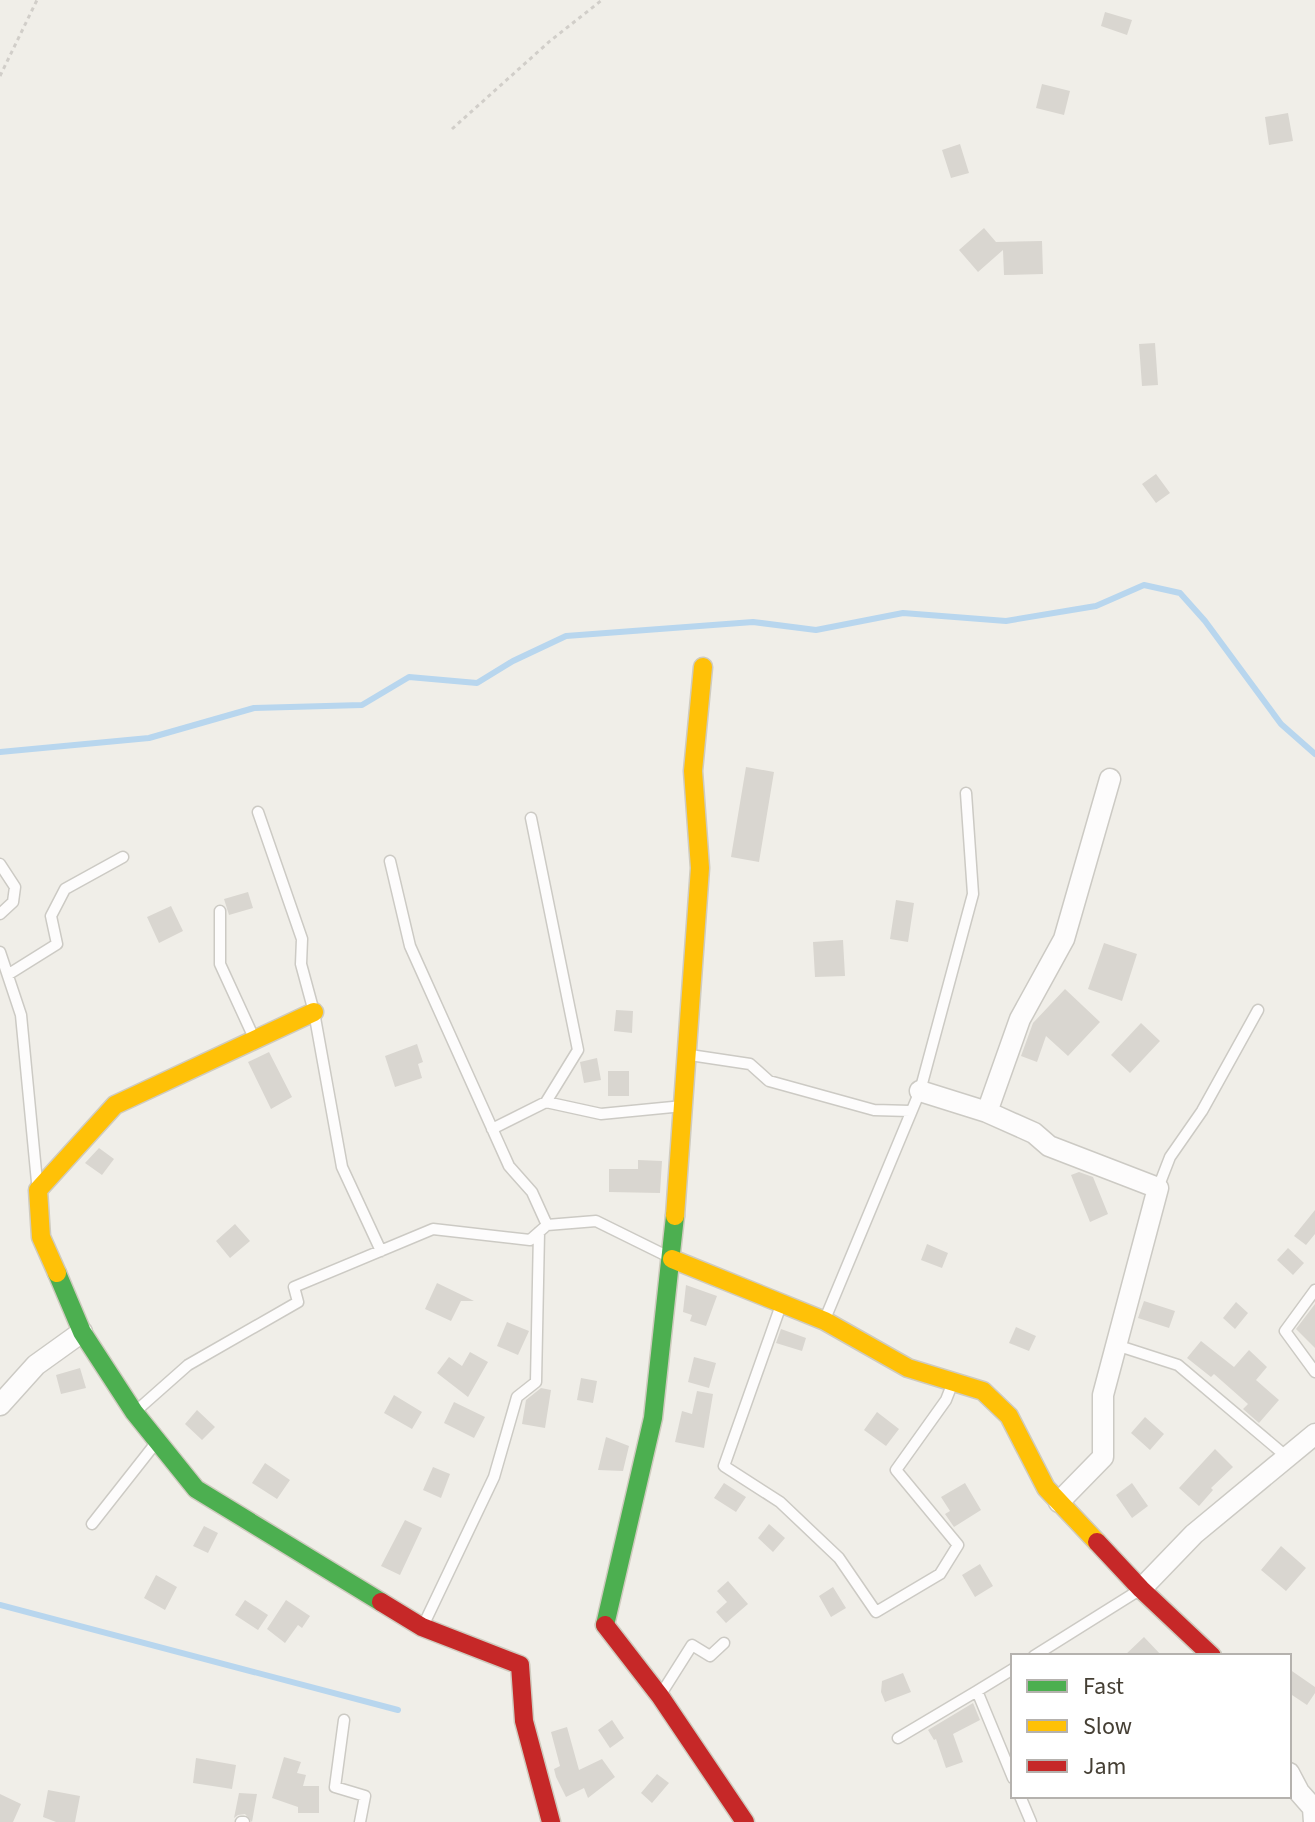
<svg xmlns="http://www.w3.org/2000/svg" width="1315" height="1822" viewBox="0 0 1315 1822" font-family="'Source Sans 3',sans-serif">
	<style>
		.lines { fill: none; stroke-linecap: round; stroke-linejoin: round }
		.stream { stroke: #b8d6ee; stroke-width: 6 }
		.building { fill: #d9d6d0 }
		.lane-casing { stroke: #cccac4; stroke-width: 13 }
		.street-casing { stroke: #cccac4; stroke-width: 23 }
		.fast-casing { stroke: #cfcbbf; stroke-width: 21 }
		.slow-casing { stroke: #cfcbbf; stroke-width: 21 }
		.jam-casing { stroke: #cfcbbf; stroke-width: 21 }
		.path { stroke: #d1cec9; stroke-width: 3; stroke-dasharray: 4 4; stroke-linecap: butt }
		.lane { stroke: #fdfcfc; stroke-width: 10 }
		.street { stroke: #fdfcfc; stroke-width: 20 }
		.fast { stroke: #4caf50; stroke-width: 18 }
		.slow { stroke: #ffc107; stroke-width: 18 }
		.jam { stroke: #c62828; stroke-width: 18 }
	</style>
	<rect width="100%" height="100%" fill="#f0eee8"/>
	<g class="lines">
		<path class="stream" d="M0 752 149 738 254 708 362 705 409 677 477 683 513 661 566 636 753 622 816 630 903 613 1006 621 1096 606 1144 585 1180 593 1205 621 1281 724 1315 754
			M0 1605 398 1710"/>
	</g>
	<path class="building" d="M1105 12 1132 20 1127 35 1101 26Z
		M1042 84 1070 91 1064 115 1036 108Z
		M1288 113 1293 141 1269 145 1265 117Z
		M960 144 969 173 951 178 942 150Z
		M984 228 996 242 1042 241 1043 274 1004 275 1003 250 978 272 959 250Z
		M1155 343 1158 385 1142 386 1139 344Z
		M1156 474 1170 493 1156 503 1142 484Z
		M746 767 774 772 759 862 731 857Z
		M248 892 253 908 229 915 224 899Z
		M896 900 914 903 908 942 890 939Z
		M171 906 183 931 159 943 147 917Z
		M843 940 845 976 815 977 813 942Z
		M1104 943 1137 954 1122 1001 1088 989Z
		M1065 989 1100 1022 1068 1056 1046 1036 1037 1062 1021 1056 1033 1023Z
		M616 1010 633 1011 632 1033 614 1031Z
		M1141 1023 1160 1041 1130 1073 1111 1055Z
		M417 1044 423 1062 418 1064 422 1078 395 1087 385 1056Z
		M269 1052 292 1097 271 1109 248 1062Z
		M597 1058 601 1080 584 1083 580 1062Z
		M608 1071H629V1096H608Z
		M99 1148 114 1159 102 1175 85 1163Z
		M638 1160 662 1161 660 1193 609 1192V1169H638Z
		M1079 1172 1093 1177 1108 1214 1090 1222 1071 1175Z
		M1315 1210V1234L1306 1245 1294 1236Z
		M235 1224 250 1241 230 1258 216 1241Z
		M927 1244 948 1253 942 1268 921 1260Z
		M1288 1248 1304 1263 1293 1275 1277 1260Z
		M437 1283 464 1296 474 1301H461L451 1321 425 1309Z
		M686 1285 717 1296 706 1326 690 1321 692 1315 683 1312Z
		M1144 1301 1175 1311 1169 1328 1138 1318Z
		M1236 1302 1248 1313 1235 1329 1223 1318Z
		M1315 1304V1348L1296 1329Z
		M507 1322 529 1331 518 1355 497 1346Z
		M1016 1327 1036 1336 1029 1351 1009 1343Z
		M781 1329 806 1338 802 1351 776 1343Z
		M1201 1341 1234 1367 1249 1350 1267 1367 1256 1380 1279 1400 1259 1423 1243 1409 1248 1404 1214 1374 1211 1377 1187 1358Z
		M470 1352 488 1362 468 1397 437 1373 449 1357 462 1366Z
		M694 1357 716 1363 709 1388 688 1382Z
		M80 1368 86 1388 61 1394 56 1375Z
		M581 1378 597 1381 593 1403 577 1400Z
		M541 1388 551 1390 545 1428 522 1424 526 1400Z
		M697 1391 713 1394 704 1448 675 1442 682 1411 692 1414Z
		M394 1395 422 1412 412 1429 384 1413Z
		M454 1402 485 1417 474 1438 444 1423Z
		M197 1410 215 1427 202 1440 185 1424Z
		M877 1412 899 1429 886 1446 864 1430Z
		M1145 1417 1164 1434 1150 1450 1131 1433Z
		M606 1437 629 1446 623 1471 598 1470Z
		M1215 1449 1233 1467 1211 1488 1213 1490 1199 1506 1179 1488Z
		M265 1463 290 1480 277 1499 252 1483Z
		M433 1467 450 1474 441 1498 423 1490Z
		M724 1483 746 1497 736 1512 714 1498Z
		M965 1483 981 1510 954 1527 945 1514 950 1511 941 1497Z
		M1132 1483 1148 1506 1132 1518 1116 1495Z
		M405 1520 422 1528 400 1575 381 1566Z
		M769 1524 785 1538 773 1552 758 1538Z
		M204 1526 218 1533 208 1553 193 1546Z
		M1281 1546 1306 1568 1286 1591 1261 1570Z
		M980 1564 993 1586 975 1597 962 1575Z
		M156 1575 177 1587 165 1610 144 1598Z
		M728 1581 748 1604 726 1623 716 1612 727 1602 717 1591Z
		M833 1587 846 1608 831 1617 819 1596Z
		M245 1600 268 1615 258 1630 235 1615Z
		M286 1600 310 1616 302 1628 298 1625 285 1643 267 1629Z
		M1144 1637 1162 1656H1124Z
		M1289 1669 1315 1687V1693L1307 1705 1289 1693Z
		M903 1673 911 1692 885 1702 881 1692 882 1681Z
		M973 1703 980 1720 953 1734 963 1762 946 1768 936 1739 934 1740 928 1730Z
		M612 1720 624 1738 610 1748 598 1730Z
		M567 1727 579 1770 602 1759 615 1777 588 1798 584 1788 566 1797 556 1777 554 1769 560 1766 551 1732Z
		M284 1757 301 1762 297 1773 306 1775 303 1786H319V1813H298V1807L272 1798Z
		M196 1758 236 1765 232 1789 193 1783Z
		M657 1774 669 1783 652 1803 641 1793Z
		M48 1790 80 1796 75 1822H56L43 1817Z
		M239 1793 257 1794 252 1822 245 1814 238 1815 234 1818Z
		M0 1794 21 1804 13 1822H0Z"/>
	<g class="lines">
		<g class="lane-casing">
			<path id="lane" d="M258 812 302 939 301 964 314 1012 342 1167 381 1251
				M390 861 410 946 509 1166 532 1192 547 1225
				M0 864 15 887 13 902 0 914
				M220 911V964L254 1038
				M0 952 21 1015 37 1182
				M9 974 57 944 51 916 65 889 123 857
				M690 1055 750 1064 769 1081 874 1110 910 1111
				M546 1102 601 1114 683 1106
				M492 1129 546 1102 578 1050 531 818
				M1158 1188 1170 1157 1202 1111 1258 1010
				M1315 1290 1285 1331 1315 1372
				M781 1305 724 1466 780 1502 839 1558 876 1612 940 1574 958 1545 896 1470 946 1400 953 1382
				M825 1319 920 1091 973 894 966 793
				M1116 1345 1178 1365 1287 1457
				M136 1411 188 1365 298 1302 294 1287 433 1229 530 1240 547 1225 596 1221 671 1258
				M92 1524 155 1444
				M423 1626 494 1477 517 1397 536 1382 539 1232
				M1034 1656 1141 1589
				M1013 1669 977 1691 1013 1778
				M661 1694 692 1645 710 1656 724 1643
				M344 1720 335 1787 365 1796 360 1822
				M898 1738 977 1691
				M1020 1796 1031 1822
				M241 1822H244"/>
		</g>
		<g class="street-casing">
			<path id="street" d="M920 1091 987 1112 1034 1133 1049 1146 1158 1188 1103 1395V1457L1059 1502
				M987 1112 1020 1019 1064 939 1110 779
				M0 1405 36 1365 82 1332
				M1141 1589 1194 1534 1315 1434
				M1289 1773 1299 1792 1313 1808 1314 1822"/>
		</g>
		<g class="fast-casing">
			<path id="fast" d="M57 1273 82 1332 134 1412 196 1489 381 1602
				M605 1625 653 1418 675 1216"/>
		</g>
		<g class="slow-casing">
			<path id="slow" d="M675 1216 700 868 693 771 703 667
				M672 1259 825 1321 908 1368 983 1391 1009 1416 1046 1488 1097 1542
				M57 1273 41 1237 38 1190 115 1105 314 1012"/>
		</g>
		<g class="jam-casing">
			<path id="jam" d="M1097 1542 1141 1589 1212 1656
				M381 1602 422 1627 520 1665 524 1721 551 1822
				M605 1625 660 1696 745 1822"/>
		</g>
		<path class="path" d="M0 76 37 0
			M452 129 550 41 602 0"/>
		<use href="#lane" class="lane"/>
		<use href="#street" class="street"/>
		<use href="#fast" class="fast"/>
		<use href="#slow" class="slow"/>
		<use href="#jam" class="jam"/>
	</g>
	<rect x="1011" y="1654" width="280" height="144" fill="#ffffff" stroke="#b5b2ae" stroke-width="2"/>
	<rect x="1027" y="1680" width="40" height="12" fill="#4caf50" stroke="#b5b2ae" stroke-width="2"/>
	<text x="1083" y="1694" font-size="24" fill="#453f34">Fast</text>
	<rect x="1027" y="1720" width="40" height="12" fill="#ffc107" stroke="#b5b2ae" stroke-width="2"/>
	<text x="1083" y="1734" font-size="24" fill="#453f34">Slow</text>
	<rect x="1027" y="1760" width="40" height="12" fill="#c62828" stroke="#b5b2ae" stroke-width="2"/>
	<text x="1083" y="1774" font-size="24" fill="#453f34">Jam</text>
</svg>
